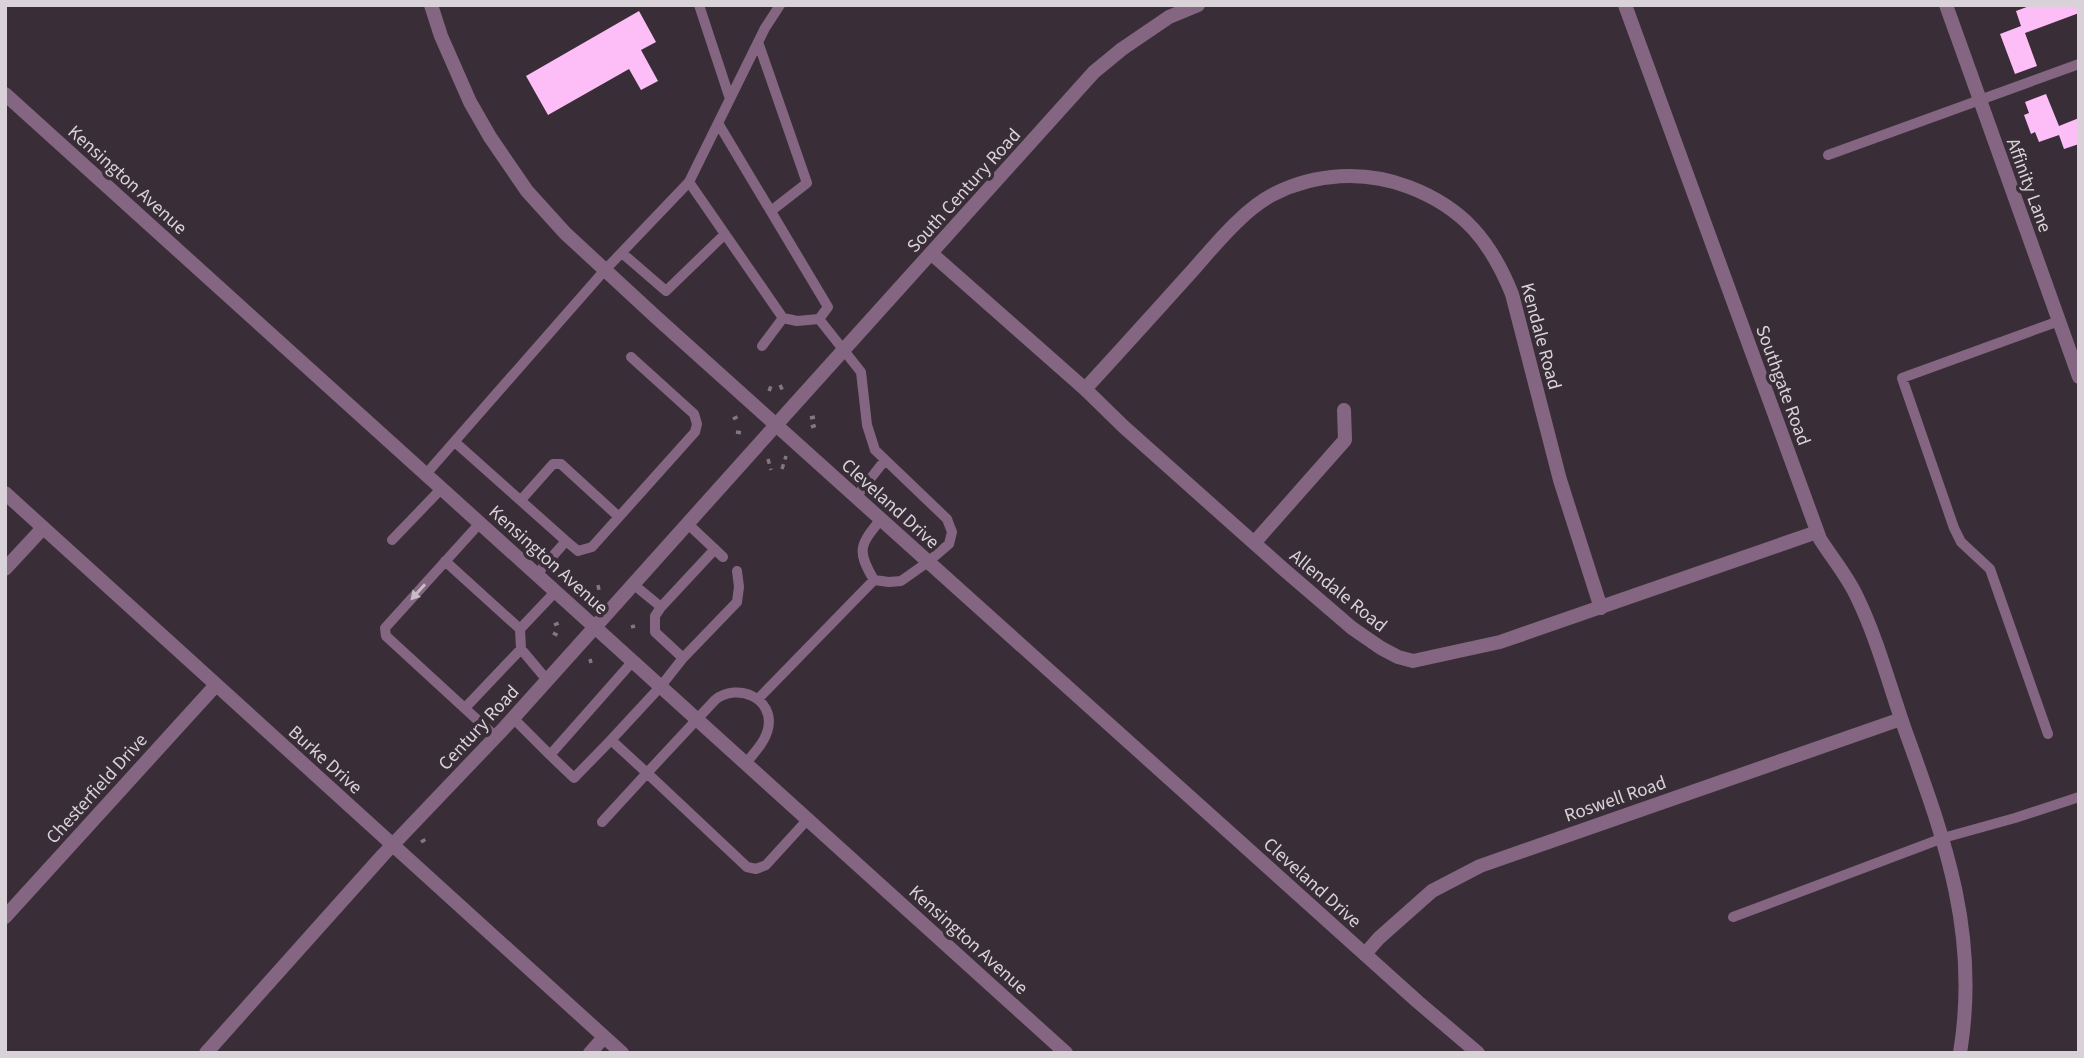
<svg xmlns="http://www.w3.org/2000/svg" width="2084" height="1058" viewBox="0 0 2084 1058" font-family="'Source Sans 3',sans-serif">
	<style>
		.building { fill: #fdbef7 }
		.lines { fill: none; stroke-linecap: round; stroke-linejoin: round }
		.path { stroke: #817880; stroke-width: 3.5; stroke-dasharray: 5 5; stroke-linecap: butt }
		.service { stroke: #856682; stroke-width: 10 }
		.minor { stroke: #856682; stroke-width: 14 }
		.tertiary { stroke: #856682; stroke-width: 14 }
		.oneway { fill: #c8bcc7 }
		.labels { text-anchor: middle; stroke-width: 7; stroke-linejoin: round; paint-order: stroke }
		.street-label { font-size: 19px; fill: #d9d2d8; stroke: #392e38 }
	</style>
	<rect width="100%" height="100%" fill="#392e38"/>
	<path class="building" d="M2032 5H2079V13L2025 33 2037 66 2015 74 2000 34 2021 26 2016 11Z
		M639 11 656 42 641 50 658 81 641 90 629 69 548 115 526 76Z
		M2046 94 2059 126 2079 118V144L2064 149 2059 135 2039 142 2035 132 2031 134 2024 115 2029 113 2025 102Z"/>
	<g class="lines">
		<path class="path" d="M780 385 783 391
			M769 391 771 386
			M810 418 815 417
			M733 419 741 415
			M811 427 817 425
			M736 432 742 433
			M768 459 771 470
			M782 469 786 456
			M598 585 599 590
			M583 591 585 585
			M554 625 561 622
			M631 627 635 626
			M553 633 561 637
			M590 659 591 663
			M421 842 428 838"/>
		<path class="service" d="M699 5 730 99
			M758 42 807 183 771 211
			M718 123 828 307 819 319
			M1828 155 2079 64
			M689 182 783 318 797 321 819 319 861 372 867 425 875 450 947 519 952 532 949 544 928 562 901 581 889 582 874 580 758 699
			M622 253 666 291 725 234
			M762 346 783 318
			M456 443 566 541 537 574
			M426 474 604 271 689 182 765 28 780 5
			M856 497 885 460
			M521 500 553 464H561L619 517
			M480 523 385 628 386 636 496 737
			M688 524 723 557
			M392 540 442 488
			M566 541 578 551 592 547 695 432 697 424 694 414 631 357
			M445 561 520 629 521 649 465 708
			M874 580C856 550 860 545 881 519
			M633 584 661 607 715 549
			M661 607 655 616V632L683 658
			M520 629 556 591
			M521 649 547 680
			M513 718 550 755 633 661
			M2048 734 1990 569 1961 542 1954 528 1902 378 2059 321
			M611 740 661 686 683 658 737 602 739 587 737 571
			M550 755 574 778 611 740 647 773 602 822
			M746 763C754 753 765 742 768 729 775 698 737 682 715 700L647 773 747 867 756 869 766 865 808 819
			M1733 917 1943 838 2015 818 2079 797"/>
		<path class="minor" d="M1625 5 1820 539C1832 558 1848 577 1857 597 1877 638 1889 684 1904 727 1944 838 1980 932 1960 1053
			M1946 5 2079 377
			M932 254 1085 389 1124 427 1281 567 1352 628 1381 648 1398 657 1413 661 1500 642 1817 532
			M1085 389C1121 350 1157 310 1193 270 1215 245 1244 209 1274 194 1315 173 1365 170 1409 187 1464 208 1491 242 1512 294L1560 480 1601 608
			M776 425 1094 72 1122 49 1169 17 1198 5
			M5 493 622 1053
			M1254 543 1345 440 1344 410
			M5 569 43 528
			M5 917 216 685
			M1365 954 1379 938 1432 891 1480 866 1901 719
			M206 1053 383 855 506 726 595 627
			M590 1053 604 1037"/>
		<path class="tertiary" d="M431 5 441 36 470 102 490 137 527 191 565 233 657 318 1418 1002 1478 1053
			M5 94 1066 1053
			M595 627 776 425"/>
	</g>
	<defs><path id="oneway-solid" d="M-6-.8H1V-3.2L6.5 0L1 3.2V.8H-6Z" transform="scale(1.75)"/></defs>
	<use class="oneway" href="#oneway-solid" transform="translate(418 592) rotate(132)"/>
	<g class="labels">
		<g class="street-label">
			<text transform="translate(128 179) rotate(42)" y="7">Kensington Avenue</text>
			<text transform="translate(2030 185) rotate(70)" y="7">Affinity Lane</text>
			<text transform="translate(963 190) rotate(-48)" y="7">South Century Road</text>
			<text transform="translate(1542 336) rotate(75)" y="7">Kendale Road</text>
			<text transform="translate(1784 385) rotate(70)" y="7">Southgate Road</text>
			<text transform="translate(891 503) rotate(42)" y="7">Cleveland Drive</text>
			<text transform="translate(549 559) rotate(42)" y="7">Kensington Avenue</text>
			<text transform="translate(1339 590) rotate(39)" y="7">Allendale Road</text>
			<text transform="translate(478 727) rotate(-47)" y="7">Century Road</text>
			<text transform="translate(326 759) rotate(42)" y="7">Burke Drive</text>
			<text transform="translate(96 788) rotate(-48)" y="7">Chesterfield Drive</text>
			<text transform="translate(1615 798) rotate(-19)" y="7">Roswell Road</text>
			<text transform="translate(1313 882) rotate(42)" y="7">Cleveland Drive</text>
			<text transform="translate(969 939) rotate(42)" y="7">Kensington Avenue</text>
		</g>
	</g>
	<rect width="2084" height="1058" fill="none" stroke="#d9d2d8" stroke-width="14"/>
</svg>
